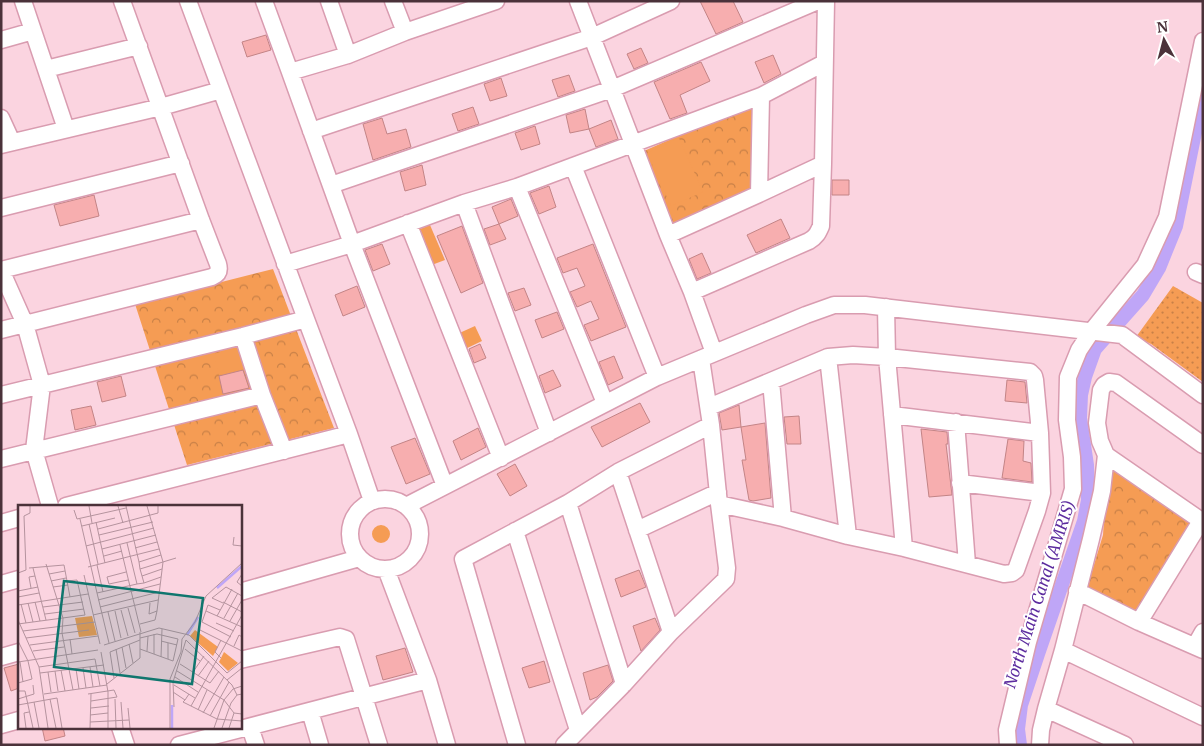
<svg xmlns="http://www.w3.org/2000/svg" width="1204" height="746" viewBox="0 0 1204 746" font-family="Merriweather,serif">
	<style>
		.grass { fill: url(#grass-dots) }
		.forest { fill: url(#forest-crowns) }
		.garden { fill: #f59c54 }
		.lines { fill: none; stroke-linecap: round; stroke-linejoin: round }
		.canal { stroke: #bfa6f7; stroke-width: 14 }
		.building { fill: #f7aeaf; stroke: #c38486 }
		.minor-casing { stroke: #d99cb0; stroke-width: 19 }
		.minor { stroke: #fff; stroke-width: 16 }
		.labels { text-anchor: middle; stroke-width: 4; stroke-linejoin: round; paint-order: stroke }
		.water-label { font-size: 16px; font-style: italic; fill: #5d2d9f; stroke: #fff }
		.inset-river { fill: none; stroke: #bfa6f7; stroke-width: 2.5 }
		.inset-road { fill: none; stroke: #b5939e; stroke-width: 1 }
		.view { fill: #0f766e; fill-opacity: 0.15; stroke: #0f766e; stroke-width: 2.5 }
		.inset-edge { fill: none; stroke: #4b323a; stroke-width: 2.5 }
	</style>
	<defs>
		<pattern id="grass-dots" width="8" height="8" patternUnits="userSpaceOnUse" patternTransform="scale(1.25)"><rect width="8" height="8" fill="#f59c54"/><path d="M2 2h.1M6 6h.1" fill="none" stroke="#c88047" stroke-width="1.8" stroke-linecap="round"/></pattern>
		<pattern id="forest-crowns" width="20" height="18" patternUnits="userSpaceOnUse" patternTransform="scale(1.25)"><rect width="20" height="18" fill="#f59c54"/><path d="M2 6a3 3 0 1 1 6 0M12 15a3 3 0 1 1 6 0" fill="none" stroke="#c88047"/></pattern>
	</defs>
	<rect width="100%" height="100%" fill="#fbd4e0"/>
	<path class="grass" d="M1173 286 1203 303V382L1151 344 1136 337Z"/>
	<path class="forest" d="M755 102 753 191 674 227 644 151Z
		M273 269 334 428 187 465 135 304Z
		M1108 464 1194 520 1137 613 1086 591 1103 535Z"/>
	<path class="garden" d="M679 138 703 192 671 206 647 153Z
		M430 225 445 260 429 266 415 231Z
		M475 326 482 341 461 351 455 335Z
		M241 346 246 368 219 375 213 354Z
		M372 534a9 9 0 1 1 18 0a9 9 0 1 1-18 0Z"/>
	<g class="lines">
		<path class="canal" d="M1020 745 1018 729 1021 705 1038 654 1084 521 1088 500 1087 465 1080 418 1081 395 1085 377 1095 349 1143 295 1159 268 1176 226 1203 93"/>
	</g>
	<path class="building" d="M700 1H733L743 22 716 34Z
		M266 35 271 50 247 57 242 42Z
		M641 48 648 63 634 69 627 54Z
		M773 55 781 74 764 83 755 62Z
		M701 62 710 81 680 95 687 113 670 119 654 82Z
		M569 75 575 91 558 97 552 80Z
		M501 78 507 96 490 101 484 84Z
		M473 107 479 124 458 131 452 114Z
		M585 109 589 129 570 133 566 115Z
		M382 118 387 134 406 129 411 147 373 160 363 124Z
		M611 120 618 139 596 147 589 129Z
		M535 126 540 144 521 150 515 133Z
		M422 165 426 185 405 191 400 172Z
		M832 180H849V195H832Z
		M549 186 556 207 539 214 530 193Z
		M94 195 99 216 60 226 54 205Z
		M511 199 518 216 499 224 492 207Z
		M781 219 790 238 756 253 747 235Z
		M499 224 506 239 490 245 484 229Z
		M462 226 483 283 461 293 437 236Z
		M382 244 390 264 373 271 365 250Z
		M593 244 626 327 591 341 584 325 599 319 591 301 577 307 570 292 585 286 577 268 563 273 557 258Z
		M702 253 711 273 697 279 689 259Z
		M357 286 365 307 343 316 335 295Z
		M524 288 531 305 515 311 508 293Z
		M557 312 564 329 542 338 535 320Z
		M480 344 486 358 474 363 469 349Z
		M614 356 623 378 608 385 599 362Z
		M243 370 249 388 223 394 219 376Z
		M553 370 561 386 545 393 539 376Z
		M121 376 126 396 102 402 97 382Z
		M1007 380 1025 382 1027 403 1005 401Z
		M640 403 650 422 602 447 591 427Z
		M739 405 741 427 722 430 719 413Z
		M91 406 96 425 75 430 71 410Z
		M799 416 801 444H787L784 417Z
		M765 423 771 498 753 501 749 500 742 460H746L741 427Z
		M478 428 486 447 461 460 453 441Z
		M921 429 947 432 948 444H946L952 495 929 497Z
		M415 438 430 474 406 484 391 447Z
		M1008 439 1024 441 1023 461 1031 463 1032 482 1002 478Z
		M515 464 527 486 510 496 497 474Z
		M639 570 646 587 621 597 615 579Z
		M655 618 660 630 641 651 633 626Z
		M405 648 413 672 383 680 376 656Z
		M544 661 550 682 529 688 522 668Z
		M19 664V688L11 691 4 668Z
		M608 665 613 681 597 697 590 700 583 673Z
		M42 727H63L65 736 45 741Z"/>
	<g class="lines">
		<g class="minor-casing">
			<path id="minor" d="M23 1 66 129
				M188 1 306 319
				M264 1 290 72
				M329 1 348 55
				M393 1 405 32
				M578 1 612 89 668 235 692 292 714 353
				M1 40 33 31
				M46 69 139 46
				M761 96 759 194 823 164 826 1
				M1 118 12 142
				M311 131 592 37 671 1
				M1 145 161 107 221 90
				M573 166 657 377
				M331 185 612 89 818 1
				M517 187 605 403
				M464 203 549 433
				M1 208 181 163
				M408 223 501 458
				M668 235 759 194
				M285 264 352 244 464 203 517 187 761 96 824 63
				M1 270 25 324 42 385 34 450 50 506
				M1 270 201 220
				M1196 272 1203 275
				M692 292 809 241C816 237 818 233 821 226L823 164
				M886 307 887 357 904 548
				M1 330 212 277C219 274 220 271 218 264L201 220 122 1
				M243 336 262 395 284 451
				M828 357 848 536
				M771 381 783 518
				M1 395 243 336 306 319 349 434 372 501
				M709 407 828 357 853 355 887 357 1030 372 1034 376 1035 380 1040 433 1042 493 1037 511 1016 570 1012 573 1004 574 904 548 848 536 783 518 719 504
				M892 415 1040 433
				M956 422 967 564
				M1106 455 1203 522
				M1 459 262 395
				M618 472 671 632
				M960 483 1042 493
				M445 486 352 244 290 72 348 55 405 32 496 1
				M350 534a35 35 0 1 1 70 0a35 35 0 1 1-70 0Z
				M568 503 624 684
				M66 506 349 434
				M406 506 657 377 806 315 834 305H865L1122 335 1203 395
				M1 523 19 518
				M637 530 718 492
				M515 531 578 730
				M386 569 428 680 447 745
				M1 584 19 579
				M1077 591 1139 622 1203 650
				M240 592 359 558
				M1139 622 1201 521
				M1195 646 1203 632
				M1063 650 1203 717
				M1 657 19 652
				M240 660 340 637 346 639 379 745
				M1046 709 1125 745
				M310 711 320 745
				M1 725 19 720
				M120 727 126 745
				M250 727 256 745
				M179 745 428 680
				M517 745 463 559 568 503 618 472 711 425
				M564 745 624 684 671 632 726 579 727 568 719 504 711 425 701 359
				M1008 745 1007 730 1028 642 1073 489 1072 457 1067 420 1068 377 1079 350 1091 332 1145 265 1167 217 1203 41
				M1040 745 1041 730 1046 709 1063 650 1091 539 1102 491 1106 455 1100 441 1097 423 1101 390 1104 385 1109 382 1116 383 1203 445"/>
		</g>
		<use href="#minor" class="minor"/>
	</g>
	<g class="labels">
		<g class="water-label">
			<text transform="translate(1039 594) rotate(-72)" y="6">North Main Canal (AMRIS)</text>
		</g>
	</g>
	<g transform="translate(18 505)">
		<rect width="224" height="224" fill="#fbd4e0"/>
		<path d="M177 125 200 142 195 151 172 131Z" fill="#f59c54"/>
		<path d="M74 111 79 130 61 132 57 113ZM206 147 220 158 210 166 201 157Z" fill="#f59c54"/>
		<path class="inset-river" d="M199 83 224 61M169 130 180 112M154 200V223"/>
		<path class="inset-road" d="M71 1 74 18M100 1 105 18M108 1 121 57 143 50M129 1 145 57 139 106 131 109 132 98M56 5 59 14 108 3M62 14 79 88M78 17 87 58M71 19 80 59M64 21 97 13M80 24 140 8V1M81 30 135 17M216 32 215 40 224 41M83 37 136 23M109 38 119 79 126 78M102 40 123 127M68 41 83 37M117 43 139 37M84 44 138 30M86 51 104 46M121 57 122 64 158 53M28 59 45 113 44 128 55 185M79 60 85 87M70 62 141 44M11 63 46 60 52 92M15 63 28 115M122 64 124 71 144 64M108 67 89 72 91 79 110 75M0 68 8 65 6 11 12 8V1M31 69 47 66M224 69 219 77 224 81M66 70 77 117M124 71 126 78 143 72M33 76 48 73M35 82 50 80M13 83 11 72 17 71M0 86 20 82M0 92 21 88M80 95 142 79M17 97 22 116M205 97 224 107M10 98 15 117M205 98 194 93 208 82 224 91M3 99 8 118M0 100 70 89M25 102 65 97M82 102 141 87M110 103 117 128M103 105 110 131M202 105 190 100 184 117 213 132M97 106 103 133M188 106 224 122M90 107 97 136M27 109 66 104M75 110 140 95M199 111 214 84M206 113 220 88M0 115 21 162 30 223M212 116 224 95M198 118 216 126M0 119 67 110 59 75 49 76M122 119 137 115 139 106M180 124 224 146M5 126 77 117 82 139M8 133 71 125M52 134 54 149M0 136 10 156 14 174 0 178M143 136 159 140M91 138 79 88 119 79M111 139 115 158M12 140 80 131M86 140 141 123 171 130 209 168 224 156M216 141 221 130 224 132M104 142 108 163M98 144 102 168M122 144 155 156 160 134 139 129 122 133M167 144 182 156M15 146 46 142M129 146 130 131M83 147 90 187V223M136 149V129M143 152 144 124M203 153 197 147 203 135M150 154V138M0 157 80 145M2 157 5 177M162 159 192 178 201 166M21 162 77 154 82 181M72 162 75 182M65 163 68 183M58 164 61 184M43 165 47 186M37 166 40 186M159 166 206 195 216 208M30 167 33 187M175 167 186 151M22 168 86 160M180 171 191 156M157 172 180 187M96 173 92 147 122 135M209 175 224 163M89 179 122 153V127M156 180 177 193M0 186H7L15 223M155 187 167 195 171 189M26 189 89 180M70 189 96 185 99 192 73 196M0 194 16 189 15 180M32 194 38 223M97 194 98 223M167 195 165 197 199 214 224 216M16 197 21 223M103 197 105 223M0 200 39 193 44 223M173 201 224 110M156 202 155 177 168 135 214 180 219 190M73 203 91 201M110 203 112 223M180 205 189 185M185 208 206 172M72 210 90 208M192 211 211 177M72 217 111 215M8 223 6 208 11 207M72 223 73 189M152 223V174L163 147 164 134 177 117 188 91 224 58M196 223 206 195 215 184 224 181M204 223 213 198 219 190 224 189M211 223 216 208 224 209"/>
		<path class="view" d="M46 76 185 93 174 179 36 162Z"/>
		<rect width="224" height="224" class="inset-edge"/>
	</g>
	<rect width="1204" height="746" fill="none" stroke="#4b323a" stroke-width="5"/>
	<g transform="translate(1164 40) rotate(353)" stroke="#ffffff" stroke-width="4" paint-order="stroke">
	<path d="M0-4L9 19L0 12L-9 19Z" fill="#4b323a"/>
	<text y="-8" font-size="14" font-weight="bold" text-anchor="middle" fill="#4b323a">N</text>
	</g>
</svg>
